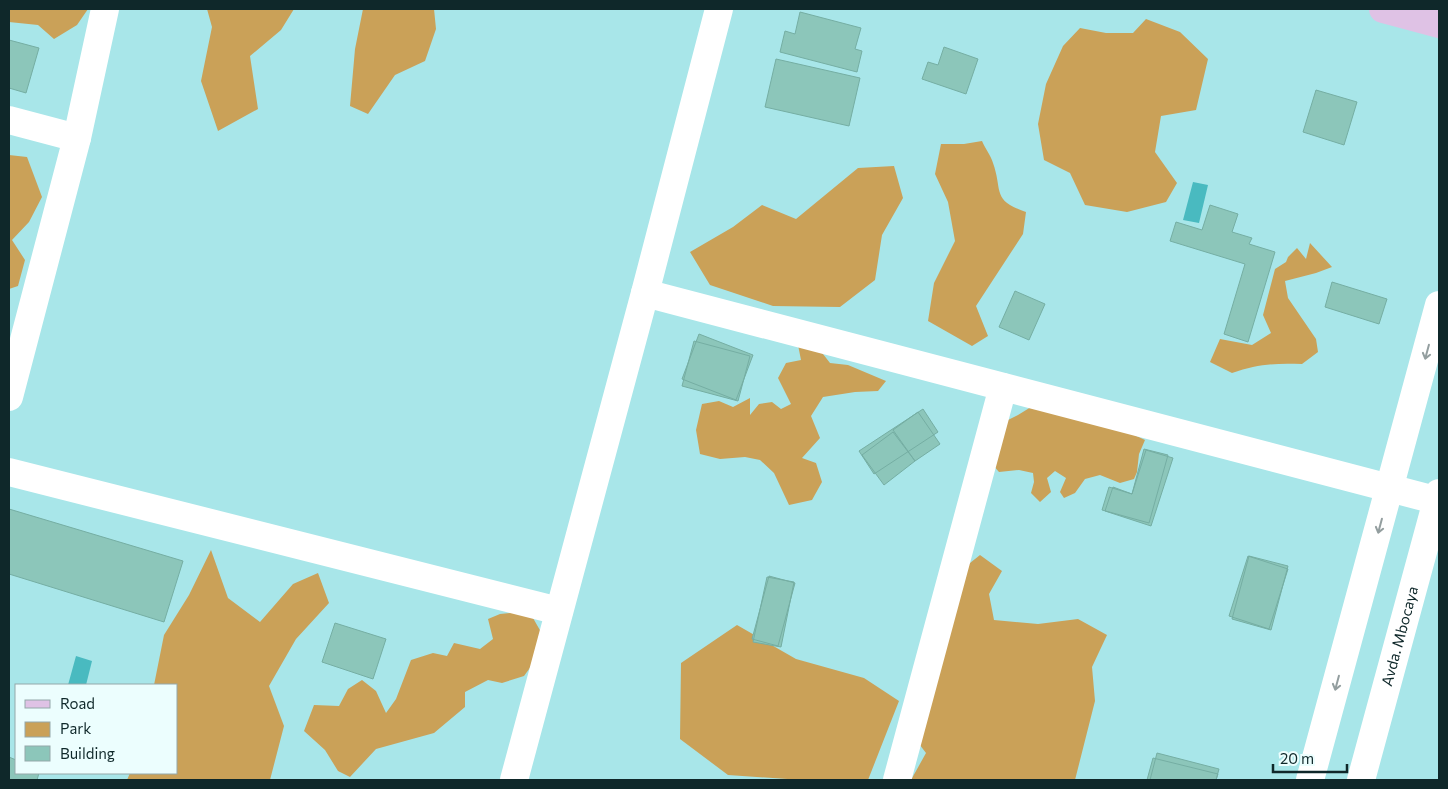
<svg xmlns="http://www.w3.org/2000/svg" width="1448" height="789" viewBox="0 0 1448 789" font-family="Commissioner,sans-serif">
	<style>
		.green { fill: #caa158 }
		.water { fill: #49bac0 }
		.building { fill: #8cc6ba; stroke: #75aea3 }
		.lines { fill: none; stroke-linecap: round; stroke-linejoin: round }
		.street { stroke: #fff; stroke-width: 28 }
		.primary { stroke: #dfc2e5; stroke-width: 28 }
		.oneway { stroke: #939e9f }
		.labels { text-anchor: middle; stroke-width: 4; stroke-linejoin: round; paint-order: stroke }
		.street-label { font-size: 15px; fill: #0f282a; stroke: #ecfefe }
	</style>
	<rect width="100%" height="100%" fill="#a8e6e9"/>
	<path class="green" d="M9 9H88L77 25 54 39 38 25 9 22Z
		M207 9H294L281 30 250 56 258 109 218 131 201 81 212 27Z
		M363 9H434L436 29 425 61 395 75 368 114 350 106 355 49Z
		M1146 19 1180 32 1208 59 1196 110 1161 116 1155 152 1177 183 1166 202 1127 212 1085 205 1070 173 1044 160 1038 124 1046 84 1063 46 1080 28 1106 33H1133Z
		M982 141C985 148 991 156 993 163 1003 191 991 200 1026 212L1023 234 976 306 988 336 972 346 928 321 934 283 955 241 948 202 935 174 941 144H964Z
		M9 155 27 157 42 197 29 222 12 240 25 260 18 286 9 289Z
		M894 166 903 198 882 235 875 280 840 307 773 306 710 285 690 252 733 227 762 205 796 219 858 168Z
		M1310 243 1332 267 1316 273 1285 281 1288 298 1316 339 1318 352 1302 364C1275 363 1258 364 1232 373L1210 362 1220 339 1252 345 1271 333 1263 315 1275 269 1286 262 1288 257 1297 248 1306 259Z
		M798 345H816L830 363 848 365 886 381 878 391 855 392 823 397 811 416 820 438 802 458 816 463 822 482 812 500 789 505 774 473 760 460 745 457 720 459 700 454 696 430 702 404 719 401 733 407 750 398V415L759 404 772 402 781 409 791 404 778 378 786 363 801 360Z
		M1031 407 1128 432 1145 440 1139 454 1137 472 1134 479 1120 483 1100 475 1085 479 1075 493 1064 498 1060 492 1066 478 1055 471 1047 478 1051 492 1040 502 1031 493 1034 482 1033 473 1019 470 999 472 992 464 996 426 1018 415Z
		M211 550 228 598 260 622 293 584 318 573 329 603 296 639 269 686 284 726 270 780H127L130 773H176V685H154L164 635 189 595Z
		M980 555 1002 571 989 594 994 620 1038 624 1078 619 1107 635 1092 667 1095 701 1075 780H911L926 753 910 732 965 567Z
		M529 611 541 632 540 654 524 676 502 683 488 680 465 692V707L434 733 376 749 350 777 338 771 325 750 304 731 314 705 339 706 348 689 362 680 376 691 386 713 396 699 411 660 433 653 447 656 454 643 480 649 493 639 488 619 500 614Z
		M737 625 796 659 864 678 899 701 868 780H802L728 775 680 739 681 663Z"/>
	<path class="water" d="M1193 182 1208 185 1199 223 1183 220Z
		M76 656 92 661 86 685H68Z"/>
	<path class="building" d="M800 12 861 28 855 49 862 51 857 72 780 52 785 31 795 34Z
		M9 40 39 48 26 93 9 88Z
		M944 47 978 59 966 94 922 79 928 62 938 65Z
		M776 59 860 78 849 126 765 107Z
		M1316 90 1357 102 1344 145 1303 132Z
		M1210 205 1238 214 1232 232 1252 238 1249 244 1275 252 1248 342 1224 334 1245 264 1170 241 1176 222 1202 230Z
		M1332 282 1387 299 1379 324 1325 307Z
		M1015 291 1045 304 1029 340 999 327Z
		M699 334 753 355 736 400 682 379Z
		M694 341 750 356 738 401 682 386Z
		M923 409 938 432 874 474 859 451Z
		M918 412 940 444 915 461 893 430Z
		M893 432 915 461 884 485 862 455Z
		M1144 449 1168 455 1149 523 1102 510 1109 487 1132 494Z
		M1146 450 1173 458 1151 526 1105 511 1113 487 1132 494Z
		M9 509 183 561 164 622 9 574Z
		M1248 556 1288 569 1269 629 1229 616Z
		M1249 556 1288 566 1271 630 1232 619Z
		M769 576 795 583 778 646 752 639Z
		M767 577 794 582 781 647 753 642Z
		M335 623 386 639 373 679 322 662Z
		M1157 753 1219 769 1216 780H1150Z
		M9 757 16 760V773H39L37 780H9Z
		M1153 758 1218 774 1216 780H1147Z"/>
	<g class="lines">
		<g class="street">
			<path d="M9 120 77 138"/>
			<path d="M645 293 1439 501"/>
			<path d="M9 397 77 138 105 9"/>
			<path d="M9 472 559 611"/>
			<path d="M514 780 645 293 719 9"/>
			<path d="M897 780 1003 387"/>
			<path d="M1310 780 1439 305"/>
			<path id="s1" d="M1361 780 1439 493"/>
		</g>
		<path class="primary" d="M1383 9 1439 24"/>
	</g>
	<defs><path id="oneway-shaft" d="M-6 0H5M1.5-3L5.5 0L1.5 3" fill="none" stroke-width="1.6" stroke-linecap="round" stroke-linejoin="round" transform="scale(1.25)"/></defs>
	<g class="oneway">
		<use href="#oneway-shaft" transform="translate(1427 352) rotate(105)"/>
		<use href="#oneway-shaft" transform="translate(1380 526) rotate(105)"/>
		<use href="#oneway-shaft" transform="translate(1337 683) rotate(105)"/>
	</g>
	<g class="labels">
		<g class="street-label">
			<text dy="5" stroke="none"><textPath href="#s1" startOffset="149">Avda. Mbocaya</textPath></text>
		</g>
	</g>
	<rect width="1448" height="789" fill="none" stroke="#0f282a" stroke-width="20"/>
	<rect x="15" y="684" width="162" height="90" fill="#ecfefe" stroke="#94a8a9"/>
	<rect x="25" y="700" width="25" height="8" fill="#dfc2e5" stroke="#94a8a9"/>
	<text x="60" y="709" font-size="15" fill="#0f282a">Road</text>
	<rect x="25" y="722" width="25" height="15" fill="#caa158" stroke="#94a8a9"/>
	<text x="60" y="734" font-size="15" fill="#0f282a">Park</text>
	<rect x="25" y="746" width="25" height="15" fill="#8cc6ba" stroke="#94a8a9"/>
	<text x="60" y="759" font-size="15" fill="#0f282a">Building</text>
	<path d="M1273 764v8h74v-8" fill="none" stroke="#0f282a" stroke-width="2.5"/>
	<text x="1280" y="764" font-size="15" fill="#0f282a" stroke="#ecfefe" stroke-width="4" paint-order="stroke">20 m</text>
</svg>
